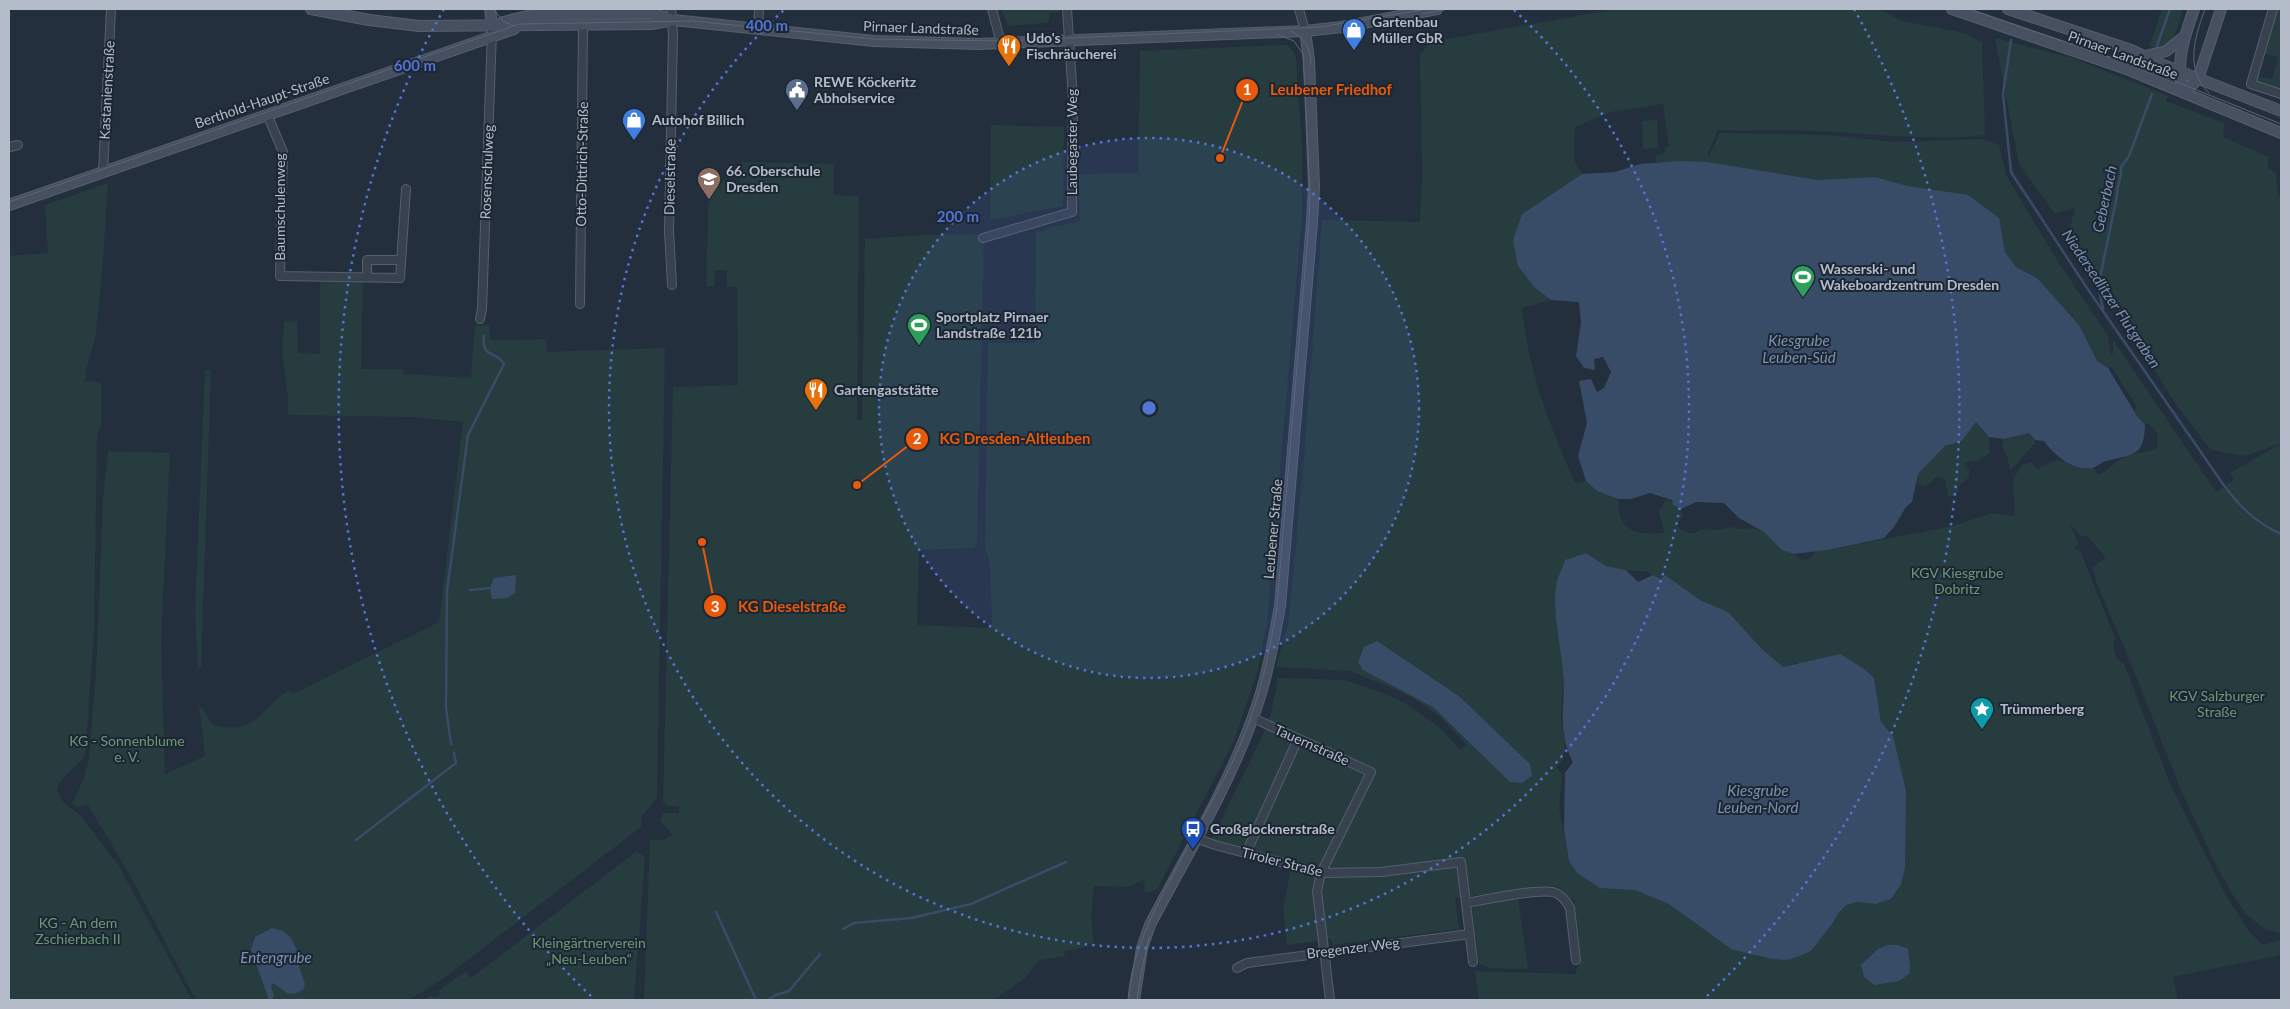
<svg xmlns="http://www.w3.org/2000/svg" width="2290" height="1009" viewBox="0 0 2290 1009" font-family="Lato,sans-serif">
	<style>
		.green { fill: #263c3f; fill-rule: evenodd }
		.water { fill: #394c67 }
		.lines { fill: none; stroke-linecap: round; stroke-linejoin: round }
		.stream { stroke: #394c67; stroke-width: 2.5 }
		.street-casing { stroke: #565f6c; stroke-width: 10 }
		.secondary-casing { stroke: #565f6c; stroke-width: 12 }
		.street { stroke: #38414e; stroke-width: 8 }
		.secondary { stroke: #465061; stroke-width: 10 }
		.tram { stroke: #5a6575; stroke-width: 1 }
		.ring { fill: none; stroke: #5274d3; stroke-width: 2.5; stroke-dasharray: 2.5 5 }
		.labels { text-anchor: middle; stroke-width: 4; stroke-linejoin: round; paint-order: stroke }
		.poi-label { font-size: 14px; font-weight: bold; fill: #b4bcc9; stroke: #1d2633; text-anchor: start }
		.street-label { font-size: 14px; fill: #b4bcc9; stroke: #1d2633 }
		.park-label { font-size: 14px; fill: #6b9a76; stroke: #1d2633 }
		.water-label { font-size: 15px; font-style: italic; fill: #7c92b1; stroke: #1d2633 }
		.centre { fill: #5274d3; stroke: #1d2633; stroke-width: 2.5 }
		.ring-label { font-size: 15px; text-anchor: middle; font-weight: bold; fill: #5274d3; stroke: #1d2633; stroke-width: 4; stroke-linejoin: round; paint-order: stroke }
		.leader { fill: none; stroke: #e8590c; stroke-width: 2 }
		.callout-dot { fill: #e8590c; stroke: #1d2633; stroke-width: 2 }
		.mark-label { font-size: 15px; text-anchor: middle; font-weight: bold; fill: #fff }
		.callout-label { font-size: 15px; text-anchor: middle; font-weight: bold; fill: #e8590c; stroke: #1d2633; stroke-width: 4; stroke-linejoin: round; paint-order: stroke }
	</style>
	<rect width="100%" height="100%" fill="#242f3e"/>
	<path class="green" d="M1001 9H1059V12L1050 13 1049 21 1046 23 1008 26Z
		M1617 9H1878L1902 21 1965 33 1982 42 1985 135C1935 141 1883 135 1833 132 1794 129 1756 131 1718 130L1707 155 1709 156 1720 133 1829 135 1895 142 1984 139 1999 145 2006 175 2057 260 2108 336 2111 355 2113 354V340L2216 492 2234 480 2230 473 2281 444V934L2264 929 2246 914 2231 892 2216 865 2180 788 2134 671 2097 584 2092 567 2106 558 2087 536H2081L2069 523 2079 544 2075 547 2076 550H2080L2115 638C2112 651 2114 656 2124 664L2171 786 2225 894 2249 931 2262 945 2281 940V955L2173 977 2178 1000H1479L1475 971 1575 974 1581 957 1574 901 1557 886 1455 898 1459 929 1333 945 1331 939 1287 945 1283 909 1291 868 1208 847 1261 739 1271 715 1278 678 1345 680 1386 694 1412 707 1442 730 1460 750 1467 745 1438 715 1413 698 1394 689 1350 671 1276 667 1289 620 1305 444 1322 220 1420 222 1422 174 1420 55 1430 42ZM1663 104 1669 146 1665 147V153L1656 155V162H1707L1818 180 1875 177 1908 186 2002 236 2005 252 2016 267 2037 278 2079 325 2097 361 2108 368 2112 367 2137 407 2133 410 2145 425 2148 423 2157 433V448C2146 454 2132 452 2121 459 2113 464 2107 471 2098 475L2093 468 2056 460 2037 469 2031 462 2022 465 2013 479 2015 516 1991 513 1953 526 1833 549 1816 550 1811 558 1803 561 1794 554 1782 550 1764 532 1754 528 1740 529 1730 527 1719 530 1700 529 1696 533H1689L1677 527V524L1683 516 1681 509 1667 499 1659 511 1664 533C1649 534 1629 535 1621 519 1618 514 1619 504 1618 499L1597 491 1586 481 1575 483C1549 423 1529 374 1522 308L1551 300 1534 287 1522 214 1582 174 1574 160 1575 127 1610 112ZM1586 553 1606 566 1634 571H1645L1661 579 1665 575 1700 600 1728 612 1762 649 1783 667 1797 663 1874 678 1881 722 1893 736 1876 904 1856 902 1846 905 1838 914 1832 924 1811 951 1800 956 1731 949 1670 904 1635 890 1600 887 1569 861 1559 808 1562 775 1557 767 1563 760 1565 747 1561 721 1563 674 1557 628Z
		M2162 9H2183C2177 30 2175 47 2149 47Z
		M2276 9H2281V92L2256 81 2258 76 2272 79 2278 57 2263 53Z
		M1995 38 2075 59 2168 96 2166 101 2224 123 2223 137 2269 157 2267 167 2276 173 2278 196 2281 198V443L2245 456 2211 450 2175 403 2118 311 2113 293 2068 235 2075 208 2055 214 2019 164Z
		M1287 45 1293 51 1296 58 1302 144V214L1267 623 1257 673 1234 741 1157 890 1145 893 1144 879 1128 887 1094 886 1091 919 1094 943 1087 944V947L1064 951 1065 956 1039 960 1025 978 994 1000H644L650 840H664L673 835 660 821 663 813H679V806H667L663 802 673 387 738 385 737 287H727V270H715L714 286H706L709 181 740 182 741 162 834 164V195L859 196 857 420H862L865 239 922 235 984 234 977 543 974 548 919 550 917 625 992 628 990 565 985 546 988 343H1035L1036 233 1051 227 1080 221 1078 174 1138 173 1140 51Z
		M1657 120 1658 148 1643 149 1642 121Z
		M991 125 1064 127 1063 206 990 220Z
		M108 183C105 233 102 282 96 332 94 349 85 365 85 381L98 382 101 385V425L97 435 94 633 85 755C77 769 60 775 57 790L62 801 81 816 118 865 192 1000H9V256L48 253 45 205Z
		M320 280 363 281 361 369H403L404 374 471 378 475 326 490 325V340L546 339 547 352 665 348 657 797 641 818V827L444 978 409 1000H196L127 870 88 805 77 807 72 803 84 778 89 757 96 673 103 499 108 451 170 453 161 640 165 774 205 756 199 704 213 725C255 736 259 710 289 690L293 694 439 622 463 422 415 417 288 415V397L282 352 284 322 297 321 298 353 320 354Z
		M205 370 211 371 201 668H198L195 612Z
		M1976 422 1989 437 1990 453 1978 461H1968L1964 464 1969 469V477L1960 485 1956 496H1948L1945 479 1936 477 1925 487 1917 484 1918 475 1932 458 1945 446 1962 441Z
		M2029 433 2035 440V444C2023 453 2021 462 2010 470L2007 456 2002 447 2004 439Z
		M637 851 645 857 634 1000H424L432 995 434 998 440 994 438 991 466 971 471 978Z
		M1518 899 1528 969 1490 968 1479 964 1472 909 1477 904Z"/>
	<path class="water" d="M1681 161 1707 162 1818 180 1875 177 1908 186 1968 195 1999 218 2005 252 2016 267 2037 278 2079 325 2097 361 2108 368 2137 416 2145 425C2144 458 2132 454 2106 461 2101 462 2097 467 2092 468 2073 471 2054 455 2044 441L2035 440 2029 433 2004 439 1989 437 1976 422 1962 441 1945 446 1918 474 1912 502 1906 507 1894 527 1884 538 1833 549 1794 554 1782 550 1764 532 1739 518 1724 503 1696 502 1681 509 1673 505 1672 500 1650 493 1631 499H1618L1597 491 1586 481 1578 456 1587 423 1579 381 1591 379 1597 392 1604 388 1611 372 1603 357 1594 359 1595 370 1584 368 1576 356 1581 323 1579 302 1551 300 1534 287 1518 266 1513 240 1522 214 1582 174 1615 172 1640 164Z
		M1586 553 1606 566 1626 570 1638 582 1653 575 1661 579 1665 575 1700 600 1728 612 1762 649 1783 667 1840 654 1863 668 1874 678 1881 722 1893 736 1906 791 1905 868 1901 884 1891 899 1876 904 1857 902 1846 905 1838 914 1832 924 1811 951 1800 956 1787 960 1772 959 1731 949 1669 904 1635 890 1600 888 1577 873 1569 861 1564 830 1565 773 1573 762C1556 730 1566 706 1563 673 1561 647 1551 606 1557 581 1559 574 1563 567 1565 560Z
		M516 575 515 593 507 598 492 599 490 588 494 578Z
		M1377 641 1460 697 1530 764 1532 776 1522 783 1510 782 1433 707 1363 670 1358 662 1364 647Z
		M272 928 283 931 291 938 298 952 299 966 305 984 303 990 294 994 287 993 273 983 271 986 274 996 272 1000H269L251 950 255 937Z
		M1888 945H1898L1908 949 1910 967 1909 974 1899 981 1874 985 1864 977 1861 965 1878 949Z"/>
	<g class="lines">
		<path class="stream" d="M2011 40 2003 94 2011 172 2087 288 2223 484C2239 506 2256 523 2281 534
			M2157 46 2170 9
			M2103 308 2098 287 2117 196C2116 185 2123 178 2121 167L2129 156 2152 94
			M470 590 490 588
			M451 744 446 708 447 591 468 435 504 364C495 349 482 360 484 336
			M356 840 456 763 454 753
			M716 912 756 1000
			M843 929 854 923 911 918 971 904 1066 862
			M768 1000 776 995 789 991 820 954"/>
		<g class="street-casing">
			<path id="street" d="M671 9 673 34 669 231 672 285
				M992 9 1001 43
				M1299 9 1305 31
				M2273 9 2251 84 2281 94
				M758 29 759 9
				M267 114 283 152 280 276 400 278 406 189
				M9 147 18 145
				M103 172 111 9
				M983 238 1072 212 1073 99 1067 9
				M367 277V260H401
				M580 304 583 25
				M480 319 482 309 492 32
				M1253 718 1371 772 1321 873 1317 891 1330 1000
				M1195 838 1215 845 1321 873 1381 872 1461 862 1473 962
				M1246 853 1298 739
				M1466 903C1484 900 1543 887 1556 893 1562 896 1567 902 1570 908L1576 960
				M1237 968 1247 963 1470 934"/>
		</g>
		<g class="secondary-casing">
			<path id="secondary" d="M311 9 369 20 419 26 652 24 673 20 874 41 978 44 1305 31 1342 27 1437 9
				M490 9 492 25
				M1952 9 2124 68 2281 133
				M2008 9 2131 50 2161 64 2281 111
				M503 22 532 15 650 13 673 20
				M2145 56 2166 51 2185 36
				M2184 92 2198 79 2221 9
				M2184 92C2174 64 2185 35 2194 9
				M9 205 514 29
				M1134 1000 1142 948 1150 925C1185 858 1226 791 1252 720 1266 683 1273 645 1280 606L1312 222 1314 186 1309 60 1305 31"/>
		</g>
		<use href="#street" class="street"/>
		<use href="#secondary" class="secondary"/>
		<path class="tram" d="M493 9 504 22 515 26
			M1969 9 2142 68 2281 124
			M2205 9C2195 37 2184 69 2209 93
			M1422 14 1449 9
			M1290 31C1305 37 1310 48 1311 63
			M9 202 519 24 693 21 874 39 1000 41 1320 27 1427 9
			M1128 1000C1131 952 1154 911 1176 869 1194 835 1213 800 1231 765 1256 714 1269 660 1277 605L1309 222 1310 191 1303 54 1294 41 1276 34
			M1137 1000 1141 974 1149 937"/>
	</g>
	<circle cx="1149" cy="408" r="270" fill="#5274d3" fill-opacity=".12"/>
	<g class="ring">
		<circle cx="1149" cy="408" r="270"/>
		<path d="M1514 10A540 540 0 1 1 784 10"/>
		<path d="M591 996A810 810 0 0 1 444 9M1854 9A810 810 0 0 1 1707 996"/>
	</g>
	<defs>
		<g id="shop-pin" transform="scale(1.25)"><path d="M0 17L-7.5 6A9.5 9.5 0 1 1 7.5 6Z" fill="#3f7fe0" stroke="#1d2633"/><path d="M-5-2.5h2.3a2.7 3.5 0 0 1 5.4 0H5L5.5 6h-11ZM-1.5-2.5h3a1.5 2.3 0 0 0-3 0Z" fill="#fff"/></g>
		<g id="restaurant-pin" transform="scale(1.25)"><path d="M0 17L-7.5 6A9.5 9.5 0 1 1 7.5 6Z" fill="#e8710a" stroke="#1d2633"/><path d="M-5-6h1v4h1v-4h1v4h1v-4h1v5L-1.5 .5V6h-2V.5L-5-1ZM5-6V6H3V1.5H1.5Q1.5-4 5-6Z" fill="#fff"/></g>
		<g id="civic-pin" transform="scale(1.25)"><path d="M0 17L-7.5 6A9.5 9.5 0 1 1 7.5 6Z" fill="#5c6f8a" stroke="#1d2633"/><path d="M-.6-6.5H3V-4.5H.6V-3L4-1V1h2V6H-6V1h2V-1L-.6-3ZM-1.2 2.5V6h2.4V2.5Z" fill="#fff"/></g>
		<g id="school-pin" transform="scale(1.25)"><path d="M0 17L-7.5 6A9.5 9.5 0 1 1 7.5 6Z" fill="#8d6e63" stroke="#1d2633"/><path d="M0-5L7-2L0 1L-7-2ZM-4 1L0 2.5L4 1V4Q0 6-4 4Z" fill="#fff"/></g>
		<g id="stadium-pin" transform="scale(1.25)"><path d="M0 17L-7.5 6A9.5 9.5 0 1 1 7.5 6Z" fill="#2e9e5b" stroke="#1d2633"/><path d="M0-5a6.5 5 0 1 0 0 10a6.5 5 0 1 0 0-10ZM-3.5-1.8h7v3.6h-7Z" fill="#fff"/></g>
		<g id="sight-pin" transform="scale(1.25)"><path d="M0 17L-7.5 6A9.5 9.5 0 1 1 7.5 6Z" fill="#0f9aa8" stroke="#1d2633"/><path d="M0-6L1.8-2.2L6-1.7L2.9 1.2L3.7 5.4L0 3.3L-3.7 5.4L-2.9 1.2L-6-1.7L-1.8-2.2Z" fill="#fff"/></g>
		<g id="bus-pin" transform="scale(1.25)"><path d="M0 17L-7.5 6A9.5 9.5 0 1 1 7.5 6Z" fill="#1a4fb4" stroke="#1d2633"/><path d="M-5-6H5V4H4V6H2V4H-2V6H-4V4H-5ZM-3.5-4V0h7V-4ZM-3.5 1.2v1.5H-2V1.2ZM2 1.2v1.5H3.5V1.2Z" fill="#fff"/></g>
	</defs>
	<g fill-rule="evenodd">
		<use href="#shop-pin" x="1354" y="30"/>
		<use href="#restaurant-pin" x="1009" y="46"/>
		<use href="#civic-pin" x="797" y="90"/>
		<use href="#shop-pin" x="634" y="120"/>
		<use href="#school-pin" x="709" y="179"/>
		<use href="#stadium-pin" x="1803" y="277"/>
		<use href="#stadium-pin" x="919" y="325"/>
		<use href="#restaurant-pin" x="816" y="390"/>
		<use href="#sight-pin" x="1982" y="709"/>
		<use href="#bus-pin" x="1193" y="829"/>
	</g>
	<g class="labels">
		<g class="poi-label">
			<text x="1372" y="27">Gartenbau<tspan x="1372" dy="16">Müller GbR</tspan></text>
			<text x="1026" y="43">Udo's<tspan x="1026" dy="16">Fischräucherei</tspan></text>
			<text x="814" y="87">REWE Köckeritz<tspan x="814" dy="16">Abholservice</tspan></text>
			<text x="652" y="125">Autohof Billich</text>
			<text x="726" y="176">66. Oberschule<tspan x="726" dy="16">Dresden</tspan></text>
			<text x="1820" y="274">Wasserski- und<tspan x="1820" dy="16">Wakeboardzentrum Dresden</tspan></text>
			<text x="936" y="322">Sportplatz Pirnaer<tspan x="936" dy="16">Landstraße 121b</tspan></text>
			<text x="834" y="395">Gartengaststätte</text>
			<text x="2000" y="714">Trümmerberg</text>
			<text x="1210" y="834">Großglocknerstraße</text>
		</g>
		<g class="street-label">
			<text transform="translate(921 28) rotate(2)" y="5">Pirnaer Landstraße</text>
			<text transform="translate(2123 55) rotate(20)" y="5">Pirnaer Landstraße</text>
			<text transform="translate(107 90) rotate(-87)" y="5">Kastanienstraße</text>
			<text transform="translate(262 101) rotate(-19)" y="5">Berthold-Haupt-Straße</text>
			<text transform="translate(1072 142) rotate(-90)" y="5">Laubegaster Weg</text>
			<text transform="translate(582 164) rotate(-89)" y="5">Otto-Dittrich-Straße</text>
			<text transform="translate(487 172) rotate(-88)" y="5">Rosenschulweg</text>
			<text transform="translate(670 177) rotate(-89)" y="5">Dieselstraße</text>
			<text transform="translate(280 207) rotate(-90)" y="5">Baumschulenweg</text>
			<text transform="translate(1273 529) rotate(-85)" y="5">Leubener Straße</text>
			<text transform="translate(1312 745) rotate(24)" y="5">Tauernstraße</text>
			<text transform="translate(1282 862) rotate(14)" y="5">Tiroler Straße</text>
			<text transform="translate(1353 948) rotate(-7)" y="5">Bregenzer Weg</text>
		</g>
		<g class="park-label">
			<text x="1957" y="578">KGV Kiesgrube<tspan x="1957" dy="16">Dobritz</tspan></text>
			<text x="2217" y="701">KGV Salzburger<tspan x="2217" dy="16">Straße</tspan></text>
			<text x="127" y="746">KG - Sonnenblume<tspan x="127" dy="16">e. V.</tspan></text>
			<text x="78" y="928">KG - An dem<tspan x="78" dy="16">Zschierbach II</tspan></text>
			<text x="589" y="948">Kleingärtnerverein<tspan x="589" dy="16">„Neu-Leuben“</tspan></text>
		</g>
		<g class="water-label">
			<text transform="translate(2105 199) rotate(-78)" y="5">Geberbach</text>
			<text transform="translate(2111 299) rotate(56)" y="5">Niedersedlitzer Flutgraben</text>
			<text x="1799" y="346">Kiesgrube<tspan x="1799" dy="17">Leuben-Süd</tspan></text>
			<text x="1758" y="796">Kiesgrube<tspan x="1758" dy="17">Leuben-Nord</tspan></text>
			<text x="276" y="963">Entengrube</text>
		</g>
	</g>
	<circle cx="1149" cy="408" r="8" class="centre"/>
	<g class="ring-label">
		<text x="767" y="31">400 m</text>
		<text x="415" y="71">600 m</text>
		<text x="958" y="222">200 m</text>
	</g>
	<path class="leader" d="M1220 158L1247 90M857 485L917 439M702 542L715 606"/>
	<g class="callout-dot">
		<circle cx="1220" cy="158" r="5"/>
		<circle cx="857" cy="485" r="5"/>
		<circle cx="702" cy="542" r="5"/>
		<circle cx="1247" cy="90" r="12"/>
		<circle cx="917" cy="439" r="12"/>
		<circle cx="715" cy="606" r="12"/>
	</g>
	<g class="mark-label">
		<text x="1247" y="95">1</text>
		<text x="917" y="444">2</text>
		<text x="715" y="612">3</text>
	</g>
	<g class="callout-label">
		<text x="1331" y="95">Leubener Friedhof</text>
		<text x="1015" y="444">KG Dresden-Altleuben</text>
		<text x="792" y="612">KG Dieselstraße</text>
	</g>
	<rect width="2290" height="1009" fill="none" stroke="#b4bcc9" stroke-width="20"/>
</svg>
